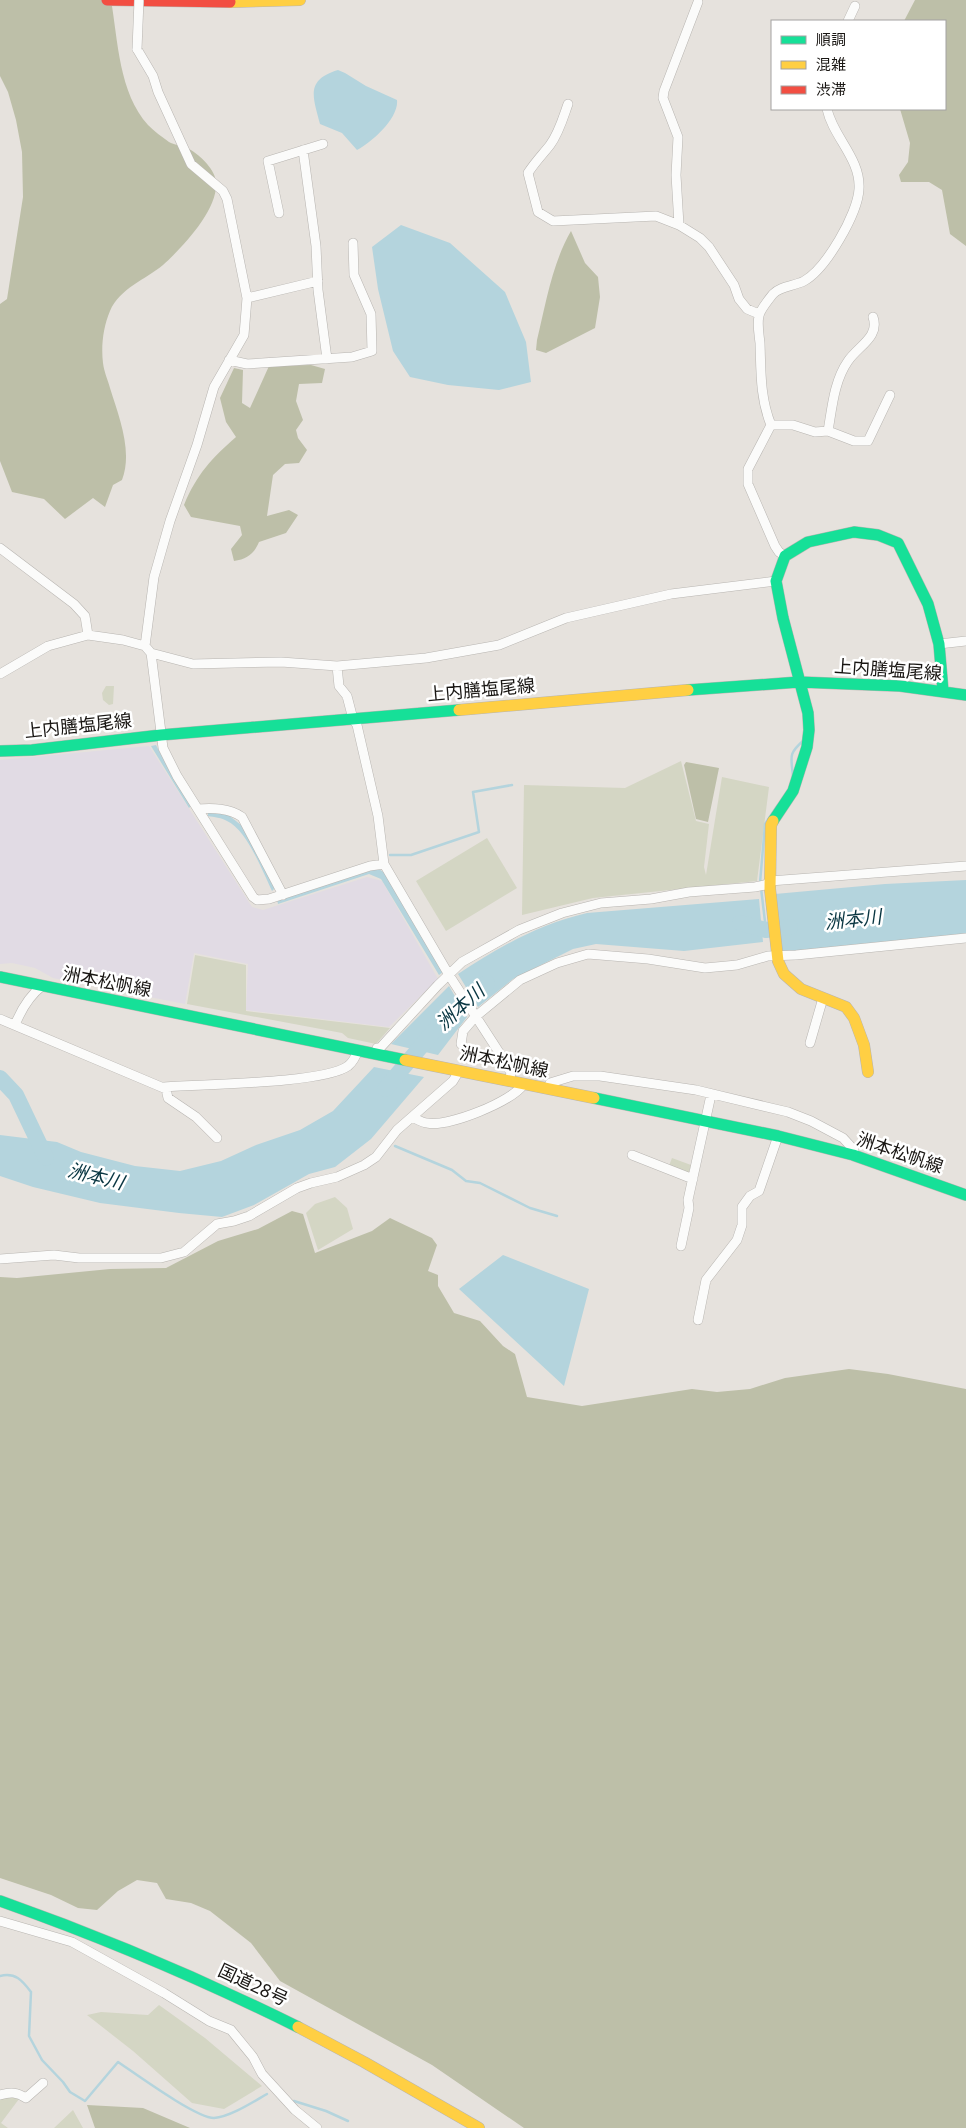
<svg xmlns="http://www.w3.org/2000/svg" width="966" height="2128" viewBox="0 0 966 2128" font-family="'Noto Sans','Noto Sans JP',sans-serif">
	<style>
		.industrial { fill: #e1dbe4 }
		.green { fill: #d4d6c4 }
		.forest { fill: #bdbfa8 }
		.water { fill: #b4d4dd }
		.lines { fill: none; stroke-linecap: round; stroke-linejoin: round }
		.stream { stroke: #b4d4dd; stroke-width: 2.5 }
		.river { stroke: #b4d4dd; stroke-width: 16 }
		.street-casing { stroke: #b8b5b1; stroke-width: 10 }
		.fast-casing { stroke: #b8b5b1; stroke-width: 12 }
		.slow-casing { stroke: #b8b5b1; stroke-width: 12 }
		.jam-casing { stroke: #b8b5b1; stroke-width: 12 }
		.street { stroke: #fbfbfa; stroke-width: 9 }
		.fast { stroke: #16e098; stroke-width: 11 }
		.slow { stroke: #ffcf43; stroke-width: 11 }
		.jam { stroke: #f24e42; stroke-width: 11 }
		.street-bridge-casing { stroke: #b8b5b1; stroke-width: 10; stroke-linecap: butt }
		.street-bridge { stroke: #fbfbfa; stroke-width: 9 }
		.labels { text-anchor: middle; stroke-width: 5; stroke-linejoin: round; paint-order: stroke }
		.street-label { font-size: 18px; fill: #191613; stroke: #fff }
		.water-label { font-size: 19px; font-style: italic; fill: #093642; stroke: #fff }
	</style>
	<rect width="100%" height="100%" fill="#e6e2dd"/>
	<path class="industrial" d="M149 746 252 907 263 910 367 877 382 881 438 979 389 1027 246 1010 248 964 194 953 185 1004 53 978 35 968 12 963 0 964V760Z"/>
	<path class="green" d="M106 686H114L113 704 109 705 103 700 102 693Z
		M681 761 696 821 709 824 704 867 706 875 722 777 769 787 757 881 593 898 522 915 524 785 625 788Z
		M487 838 517 888 446 931 416 881Z
		M195 955 246 965V1011L390 1028 376 1044 348 1038 342 1033 187 1004Z
		M672 1158 691 1165 687 1178 667 1171Z
		M335 1197 347 1208 353 1229 318 1250 306 1213 315 1204Z
		M159 2005 205 2038 262 2086 224 2109 192 2103 133 2051 87 2015 101 2012 148 2015Z
		M22 2095 1 2123 8 2128H0V2098Z
		M73 2110 83 2128H54Z"/>
	<path class="forest" d="M0 0H111C118 41 119 93 148 125 154 131 162 137 169 142 174 145 181 145 187 148 198 153 214 168 216 181 219 209 183 247 163 265 145 280 120 288 110 311 103 327 101 347 103 363 104 372 108 380 110 388 119 417 133 451 122 480L113 485 105 507 93 498 65 519 44 499 12 492 0 461V304L7 299 23 197 22 152 16 120 8 92 0 76Z
		M915 0H966V246L950 234 942 190 929 182H901L899 175 908 162 910 143 900 109H945V21H904Z
		M571 231 585 263 598 277 600 297 595 328 546 353 536 350 537 340C546 303 552 264 571 231Z
		M311 365 325 369 322 383 299 384 296 401 303 420 296 430 298 438 307 450 299 463 285 464 273 475 267 516 289 510 298 515 286 533 259 542C254 554 247 559 234 561L231 549 242 535 240 526 191 517 184 505C197 474 211 459 236 437L226 422 220 398 234 368 243 370 242 403 250 408 269 366Z
		M686 762 719 768 708 822 696 819 684 765Z
		M292 1211 303 1214 315 1253 372 1231 390 1218 432 1238 437 1245 428 1271 438 1275V1286L454 1313 480 1321 503 1346 515 1354 527 1397 582 1406 692 1389 717 1392 750 1389 785 1378 849 1369 888 1374 966 1389V2128H524L432 2065 280 1981 251 1943 210 1911 191 1903 166 1899 157 1883 137 1880 118 1891 97 1910 78 1908 51 1895 0 1878V1277L17 1278 110 1269 166 1268 218 1241 258 1229Z
		M87 2105 143 2108 190 2128H95Z"/>
	<path class="water" d="M338 70 345 73 366 86 397 100C399 118 372 142 357 150L342 133 320 124C313 97 305 80 338 70Z
		M401 225 450 243 505 292 526 342 531 382 499 390 448 385 410 377 393 351 378 289 372 247Z
		M156 745 169 770 191 806 189 808 151 746Z
		M208 812 227 814 241 825 275 888 272 891C263 872 247 830 227 821 222 818 214 817 208 816Z
		M370 868 379 869 386 874 443 972 439 975 381 879 369 874 278 904 277 899Z
		M966 880V935L781 953 775 894 885 884Z
		M759 899 763 942 684 951 596 944 573 949 513 979 478 1007 458 974C499 947 539 924 587 913Z
		M449 986 467 1017 438 1055 391 1044Z
		M374 1067 424 1077 371 1139 335 1167 309 1174 254 1205 222 1217 179 1213 100 1203 33 1187 0 1176V1135L57 1142 81 1152 135 1166 180 1171 221 1161 256 1145 300 1130 333 1111Z
		M503 1255 589 1289 564 1386 459 1289Z"/>
	<g class="lines">
		<path class="stream" d="M793 776C791 756 788 754 804 740
			M390 855H411L479 832 473 792 512 785
			M760 883 765 824 778 805
			M761 888 766 930
			M395 1146 452 1170 466 1181 480 1183 530 1208 557 1216
			M0 1976C15 1972 22 1980 31 1992L29 2036 42 2060 63 2082 70 2092 85 2101 118 2062C136 2074 196 2118 214 2118 230 2117 253 2102 267 2094
			M294 2101 326 2111 348 2121"/>
		<path class="river" d="M740 923 766 930 790 927
			M0 1078 16 1095 46 1158
			M385 1089 445 1018 487 983"/>
		<g class="street-casing">
			<path id="street" d="M848 21 855 6
				M137 49 153 76 158 92 191 164 223 191 227 199 247 298 244 335 214 387 197 445 170 521 154 577 145 646
				M568 104C563 118 559 133 550 145 543 154 535 162 528 173L538 212 553 221 656 216 679 225 700 238 709 247 734 285 739 299 747 309 759 314
				M303 150 316 246 318 290 327 359
				M279 213 268 161 323 144
				M679 225 676 175 678 137 663 98 664 91 698 2
				M247 298 318 281
				M229 360 247 364 352 357 372 351 371 314 354 275 353 243
				M771 425H793L815 432 828 431 854 441H868L890 395
				M828 431C832 408 834 381 848 361 858 346 880 337 873 317
				M0 548 74 604 85 616 88 635
				M785 556 779 552 775 546 748 484V469L771 425C760 398 761 371 760 343 759 334 757 324 759 316 760 310 769 299 773 294 780 286 795 286 804 281 826 269 858 213 859 189 861 159 833 137 827 109
				M939 644 966 641
				M151 653 193 664 281 662 337 666 426 658 499 645 566 618 671 594 776 581
				M337 666 339 686 347 696 353 719 357 725 378 816 384 864 449 975 504 1060 511 1073 509 1081
				M0 674 48 646 88 635 123 640 145 646 151 653 163 748 177 776 253 897 257 900 269 899 370 866 384 864
				M198 809C213 808 229 808 242 817L283 895
				M0 1019 166 1089 168 1098 196 1117 217 1138
				M15 1025C21 1010 29 996 42 986
				M810 1043 823 998
				M461 1044 463 1031 475 1017 520 980 557 963 588 954 648 959 705 968 737 965 768 956 796 955 966 938
				M377 1048H380L438 985 462 962 519 930 562 913 601 903 651 899 689 892 755 887 765 885 770 881 966 866
				M162 1087C198 1084 323 1084 348 1066 353 1062 356 1056 358 1050
				M549 1089 550 1083 573 1076H600L696 1090 788 1112 811 1121 843 1138 854 1150 853 1155
				M412 1117C417 1119 422 1123 427 1123 449 1127 511 1102 524 1084
				M632 1155 693 1179
				M681 1246 689 1208 688 1200 711 1095
				M0 1259 54 1255 79 1258H161L184 1252 217 1224 234 1221 249 1216 297 1188 311 1183 337 1177 364 1165 376 1157 397 1130 453 1081 459 1071
				M698 1320 706 1280 737 1240 742 1225V1207L750 1196 759 1191 778 1136
				M0 1921 72 1942 164 1993 209 2021 231 2030 253 2057 262 2074 295 2110 317 2128
				M0 2095C10 2092 17 2092 26 2098L43 2083"/>
		</g>
		<g class="fast-casing">
			<path id="fast" d="M688 690 799 682 900 686 966 695
				M0 751 32 750 161 735 459 710
				M773 821 793 791 807 747 809 730 808 713 783 618 776 581 785 556 808 542 854 532 878 535 898 543 928 604 939 644 943 691
				M0 977 405 1060
				M594 1098 778 1136 853 1155 966 1195
				M0 1901C102 1937 201 1979 298 2027"/>
		</g>
		<g class="slow-casing">
			<path id="slow" d="M230 2 300 0
				M459 710 688 690
				M773 821 771 825 770 889 778 961 784 974 801 989 846 1007 854 1018 864 1045 868 1072
				M405 1060 594 1098
				M298 2027 364 2062 479 2128"/>
		</g>
		<g class="jam-casing">
			<path id="jam" d="M107 0 230 2"/>
		</g>
		<use href="#street" class="street"/>
		<use href="#fast" class="fast"/>
		<use href="#slow" class="slow"/>
		<use href="#jam" class="jam"/>
		<g class="street-bridge-casing">
			<path id="street-bridge" d="M137 49 139 0"/>
		</g>
		<use href="#street-bridge" class="street-bridge"/>
	</g>
	<g class="labels">
		<g class="street-label">
			<text transform="translate(888 670) rotate(4)" y="6">上内膳塩尾線</text>
			<text transform="translate(481 690) rotate(-5)" y="6">上内膳塩尾線</text>
			<text transform="translate(78 726) rotate(-6)" y="6">上内膳塩尾線</text>
			<text transform="translate(107 982) rotate(11)" y="6">洲本松帆線</text>
			<text transform="translate(504 1062) rotate(12)" y="6">洲本松帆線</text>
			<text transform="translate(900 1153) rotate(19)" y="6">洲本松帆線</text>
			<text transform="translate(253 1985) rotate(25)" y="6">国道28号</text>
		</g>
		<g class="water-label">
			<text transform="translate(853 919) rotate(-6)" y="7">洲本川</text>
			<text transform="translate(460 1007) rotate(-42)" y="7">洲本川</text>
			<text transform="translate(96 1176) rotate(14)" y="7">洲本川</text>
		</g>
	</g>
	<rect x="771" y="20" width="175" height="90" fill="#ffffff" stroke="#a3a2a1"/>
	<rect x="781" y="36" width="25" height="8" fill="#16e098" stroke="#a3a2a1"/>
	<text x="816" y="45" font-size="15" fill="#191613">順調</text>
	<rect x="781" y="61" width="25" height="8" fill="#ffcf43" stroke="#a3a2a1"/>
	<text x="816" y="70" font-size="15" fill="#191613">混雑</text>
	<rect x="781" y="86" width="25" height="8" fill="#f24e42" stroke="#a3a2a1"/>
	<text x="816" y="95" font-size="15" fill="#191613">渋滞</text>
</svg>
